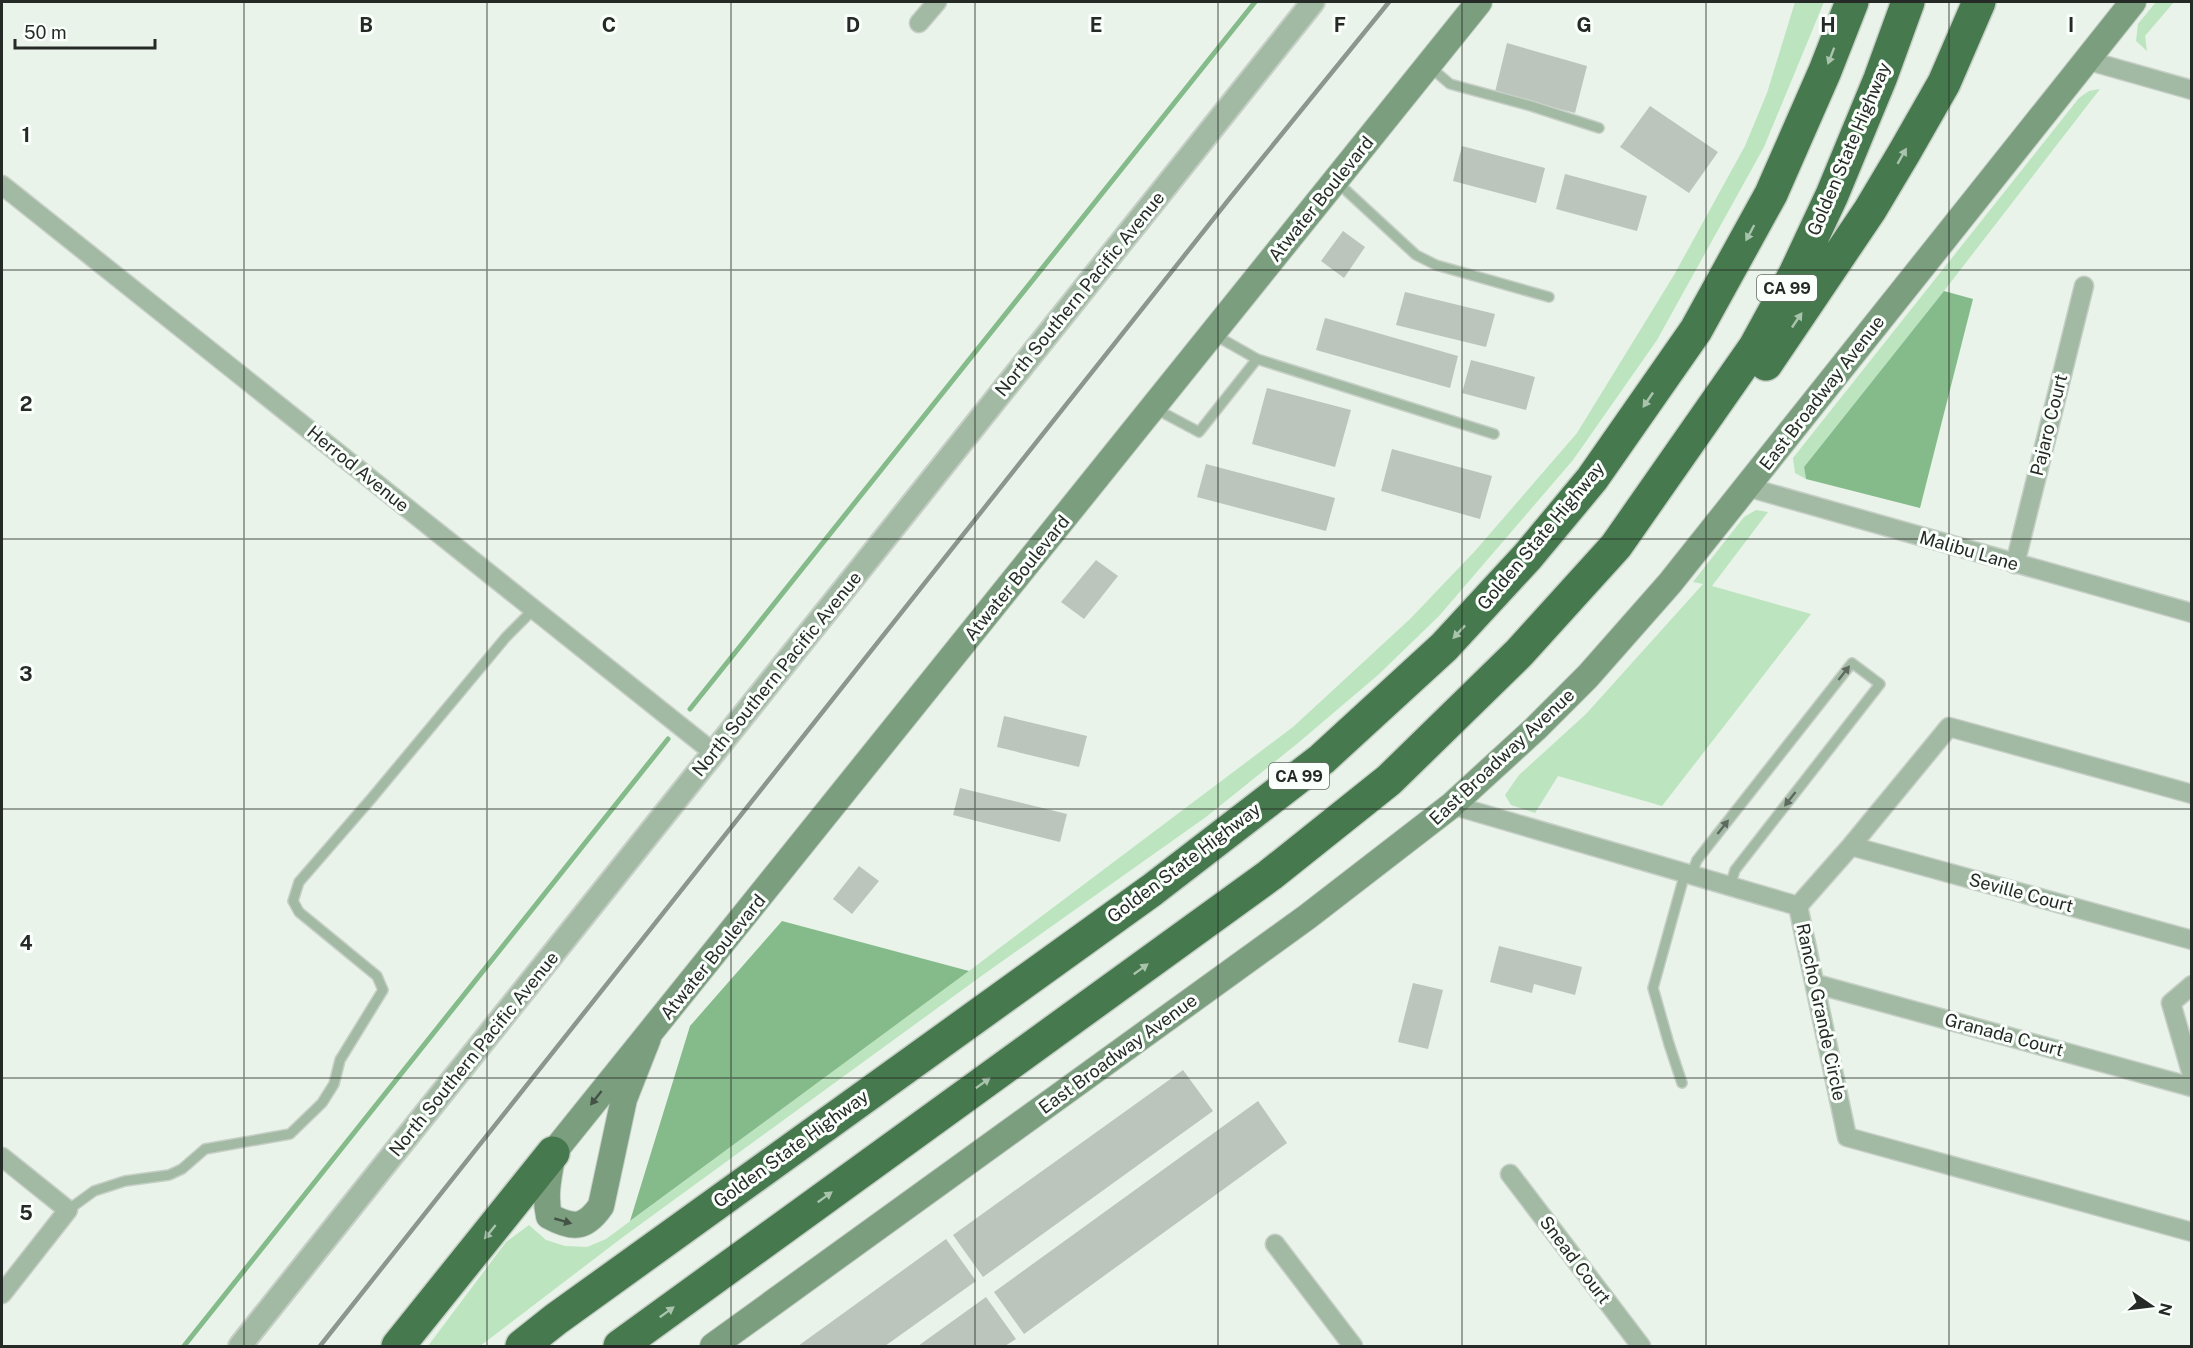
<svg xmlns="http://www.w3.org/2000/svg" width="2193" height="1348" viewBox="0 0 2193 1348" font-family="'Public Sans',sans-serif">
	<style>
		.green { fill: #bce4bf }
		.water { fill: #85bb8b }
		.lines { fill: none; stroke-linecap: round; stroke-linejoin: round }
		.stream { stroke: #85bb8b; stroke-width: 5 }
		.building { fill: #bbc5bb }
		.service-casing { stroke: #c6cfc6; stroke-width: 12 }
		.minor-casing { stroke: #c6cfc6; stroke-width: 21 }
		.tertiary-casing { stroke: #c6cfc6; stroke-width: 26 }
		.secondary-casing { stroke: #c6cfc6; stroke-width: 28 }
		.motorway-casing { stroke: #c6cfc6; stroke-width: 36 }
		.service { stroke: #a2b9a4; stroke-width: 9 }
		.minor { stroke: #a2b9a4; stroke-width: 18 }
		.tertiary { stroke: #a2b9a4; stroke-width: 22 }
		.secondary { stroke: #7b9e7f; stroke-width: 26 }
		.motorway { stroke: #46794d; stroke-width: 33 }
		.rail { stroke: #8e958e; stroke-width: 4.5 }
		.oneway { fill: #a9c3ad }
		.oneway2 { fill: #5e6a5f }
		.oneway3 { fill: #445345 }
		.grid { fill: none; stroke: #262a26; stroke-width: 1.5; stroke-opacity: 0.55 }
		.labels { text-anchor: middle; stroke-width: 6; stroke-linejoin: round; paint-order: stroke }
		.shield { fill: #fafffb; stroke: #666a66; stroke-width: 1.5 }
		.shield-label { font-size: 16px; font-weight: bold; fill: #262a26 }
		.street-label { font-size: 18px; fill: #262a26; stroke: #fafffb }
		.grid-label { font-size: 20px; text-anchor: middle; font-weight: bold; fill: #262a26; stroke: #fafffb; stroke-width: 6; stroke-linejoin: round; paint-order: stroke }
	</style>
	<rect width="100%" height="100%" fill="#e9f3e9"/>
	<path class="green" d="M1795 2H1824L1764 147 1657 340 1573 460 1439 616 1378 675 1298 743 1206 817 980 977 623 1237 480 1346H428L506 1242 529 1225 546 1240 565 1246 587 1247 606 1239 969 971 1293 727 1410 619 1475 551 1577 433 1674 275 1745 146 1767 93Z
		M2156 2H2174L2145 36 2147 51 2136 41 2138 24Z
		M2100 89 1944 291 1804 467 1806 479 1795 473 1793 458 2079 98 2089 91Z
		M1756 510 1768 512 1712 586 1811 614 1662 806 1558 776 1535 813 1511 805 1505 795 1519 775 1586 714 1703 584 1693 582 1744 517Z"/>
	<path class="water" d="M1944 291 1973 299 1920 508 1806 479 1804 467Z
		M782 921 969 971 630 1221 690 1026Z"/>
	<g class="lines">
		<path class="stream" d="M690 709 1255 2
			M184 1346 668 739"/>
	</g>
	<path class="building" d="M1507 43 1587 66 1575 113 1495 92Z
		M1650 106 1718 152 1689 193 1620 147Z
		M1462 146 1545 168 1536 203 1453 181Z
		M1565 174 1647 196 1637 231 1556 209Z
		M1343 231 1365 247 1344 278 1321 261Z
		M1405 292 1495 314 1486 347 1396 325Z
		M1325 318 1458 356 1450 388 1316 350Z
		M1471 360 1535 377 1526 410 1462 393Z
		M1267 388 1351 410 1335 467 1252 444Z
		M1392 449 1492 476 1480 519 1381 491Z
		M1206 464 1335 498 1326 531 1197 497Z
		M1096 560 1118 576 1084 619 1061 602Z
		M1004 716 1087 736 1079 767 997 747Z
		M960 788 1067 814 1060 842 953 815Z
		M859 866 879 881 852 914 833 899Z
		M1499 946 1582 967 1575 995 1534 984 1532 993 1490 982Z
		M1413 983 1443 990 1428 1049 1398 1042Z
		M1183 1070 1213 1111 983 1277 953 1235Z
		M1258 1101 1287 1143 1024 1334 994 1292Z
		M946 1239 976 1281 885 1346H798Z
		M986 1297 1016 1339 1005 1346H918Z"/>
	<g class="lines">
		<g class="service-casing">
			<path id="service" d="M1430 67 1450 84 1531 106 1599 128
				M1338 183 1416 255 1436 265 1549 297
				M1213 334 1257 359 1494 434
				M1154 408 1199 432 1257 359
				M1691 875 1697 860 1852 663 1880 684 1735 870 1730 886
				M1682 1083 1669 1044 1653 988 1685 873
				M68 1210 94 1191 125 1181 169 1175 182 1169 205 1149 290 1134 322 1103 334 1084 340 1060 383 990 377 976 299 912 293 901 299 882 371 799 506 637 534 609"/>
		</g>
		<g class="minor-casing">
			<path id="minor" d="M919 23 937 2
				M2086 60 2192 90
				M2 185 714 753
				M1747 487 2192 613
				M2015 564 2084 286
				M1452 805 1798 906
				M1851 846 2192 940
				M1798 906 1847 1137 2192 1232
				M1798 906 1851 846 1949 727 2192 794
				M1816 984 2192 1087
				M2192 985 2171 1003 2192 1075
				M2 1157 68 1210 2 1294
				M1510 1174 1641 1346
				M1275 1244 1353 1346"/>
		</g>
		<g class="tertiary-casing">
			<path id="tertiary" d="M240 1346 1313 2"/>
		</g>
		<g class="secondary-casing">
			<path id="secondary" d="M648 1038 624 1099 601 1206C585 1229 573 1229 549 1216 544 1194 549 1175 553 1153L1479 2
				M713 1346 1307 917 1452 805 1535 729 1588 676 1670 583 2133 2"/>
		</g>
		<g class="motorway-casing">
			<path id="motorway" d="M1766 364 1870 210 1904 153 1944 83 1979 2
				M398 1346 553 1153
				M522 1346 556 1319 1152 890 1322 759 1444 647 1528 556 1592 479 1696 330 1771 194 1825 71 1852 2
				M620 1346 1270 875 1389 780 1519 653 1616 546 1755 347 1795 274 1832 195 1880 79 1908 2"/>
		</g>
		<use href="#service" class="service"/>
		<use href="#minor" class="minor"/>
		<use href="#tertiary" class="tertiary"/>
		<use href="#secondary" class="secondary"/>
		<use href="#motorway" class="motorway"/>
		<path class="rail" d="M320 1346 1230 198 1389 2"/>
	</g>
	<defs><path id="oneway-solid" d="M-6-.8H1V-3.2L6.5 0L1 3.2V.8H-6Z" transform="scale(1.5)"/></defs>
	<g class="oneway">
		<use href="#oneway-solid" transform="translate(1831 56) rotate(111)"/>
		<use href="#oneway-solid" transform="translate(1902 156) rotate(-60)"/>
		<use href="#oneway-solid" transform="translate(1750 233) rotate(118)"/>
		<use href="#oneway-solid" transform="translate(1797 320) rotate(-56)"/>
		<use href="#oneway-solid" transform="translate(1648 400) rotate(124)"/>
		<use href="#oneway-solid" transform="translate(1459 632) rotate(133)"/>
		<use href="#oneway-solid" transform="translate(1141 969) rotate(-36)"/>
		<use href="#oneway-solid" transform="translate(983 1083) rotate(-36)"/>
		<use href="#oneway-solid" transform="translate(825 1197) rotate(-36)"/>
		<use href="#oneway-solid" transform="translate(490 1232) rotate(129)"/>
		<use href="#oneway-solid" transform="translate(667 1312) rotate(-36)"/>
	</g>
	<g class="oneway2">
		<use href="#oneway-solid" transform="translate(1844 673) rotate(-52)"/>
		<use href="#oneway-solid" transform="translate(1790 799) rotate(128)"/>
		<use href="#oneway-solid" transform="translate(1723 827) rotate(-52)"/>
	</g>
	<g class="oneway3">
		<use href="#oneway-solid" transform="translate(596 1098) rotate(128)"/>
		<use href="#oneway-solid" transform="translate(563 1221) rotate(16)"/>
	</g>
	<path class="grid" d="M244 2V1346M487 2V1346M731 2V1346M975 2V1346M1218 2V1346M1462 2V1346M1706 2V1346M1949 2V1346M2 270H2192M2 539H2192M2 809H2192M2 1078H2192"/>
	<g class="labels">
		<g class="shield">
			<rect x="1757" y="275" width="60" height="26" rx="4.5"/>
			<rect x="1269" y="763" width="60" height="26" rx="4.5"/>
		</g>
		<g class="shield-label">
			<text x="1787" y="294">CA 99</text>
			<text x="1299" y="782">CA 99</text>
		</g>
		<g class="street-label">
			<text transform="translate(1849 149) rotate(-67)" y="6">Golden State Highway</text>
			<text transform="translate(1321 199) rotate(-51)" y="6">Atwater Boulevard</text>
			<text transform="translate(1080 294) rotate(-51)" y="6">North Southern Pacific Avenue</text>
			<text transform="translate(1822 393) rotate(-52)" y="6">East Broadway Avenue</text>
			<text transform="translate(2049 425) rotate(-76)" y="6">Pajaro Court</text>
			<text transform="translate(358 469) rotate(39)" y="6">Herrod Avenue</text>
			<text transform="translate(1541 536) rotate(-50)" y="6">Golden State Highway</text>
			<text transform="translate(1969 551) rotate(16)" y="6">Malibu Lane</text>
			<text transform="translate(1017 578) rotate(-51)" y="6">Atwater Boulevard</text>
			<text transform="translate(777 674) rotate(-51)" y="6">North Southern Pacific Avenue</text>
			<text transform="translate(1502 757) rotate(-43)" y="6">East Broadway Avenue</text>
			<text transform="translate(1184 863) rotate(-37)" y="6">Golden State Highway</text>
			<text transform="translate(2021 893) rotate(15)" y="6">Seville Court</text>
			<text transform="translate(713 957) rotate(-51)" y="6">Atwater Boulevard</text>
			<text transform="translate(1821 1012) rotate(78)" y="6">Rancho Grande Circle</text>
			<text transform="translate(2004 1035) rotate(15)" y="6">Granada Court</text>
			<text transform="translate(474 1054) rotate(-51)" y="6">North Southern Pacific Avenue</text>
			<text transform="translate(1118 1054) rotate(-36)" y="6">East Broadway Avenue</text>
			<text transform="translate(791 1149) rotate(-36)" y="6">Golden State Highway</text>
			<text transform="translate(1575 1260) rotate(53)" y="6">Snead Court</text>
		</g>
	</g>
	<g class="grid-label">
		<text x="366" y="32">B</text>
		<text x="609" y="32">C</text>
		<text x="853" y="32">D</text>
		<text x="1096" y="32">E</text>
		<text x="1340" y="32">F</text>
		<text x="1584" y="32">G</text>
		<text x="1828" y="32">H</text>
		<text x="2071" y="32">I</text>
		<text x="26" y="142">1</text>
		<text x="26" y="411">2</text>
		<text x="26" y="681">3</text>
		<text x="26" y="950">4</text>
		<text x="26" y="1220">5</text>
	</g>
	<rect width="2193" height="1348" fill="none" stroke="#262a26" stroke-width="6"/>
	<g transform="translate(2151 1306) rotate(104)" stroke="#fafffb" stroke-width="4.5" paint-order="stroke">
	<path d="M0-4.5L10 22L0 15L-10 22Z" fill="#262a26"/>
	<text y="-9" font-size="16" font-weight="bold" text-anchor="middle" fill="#262a26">N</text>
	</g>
	<path d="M15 39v9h140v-9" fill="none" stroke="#262a26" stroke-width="3"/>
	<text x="24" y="39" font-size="18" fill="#262a26" stroke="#fafffb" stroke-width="4.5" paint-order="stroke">50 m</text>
</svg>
